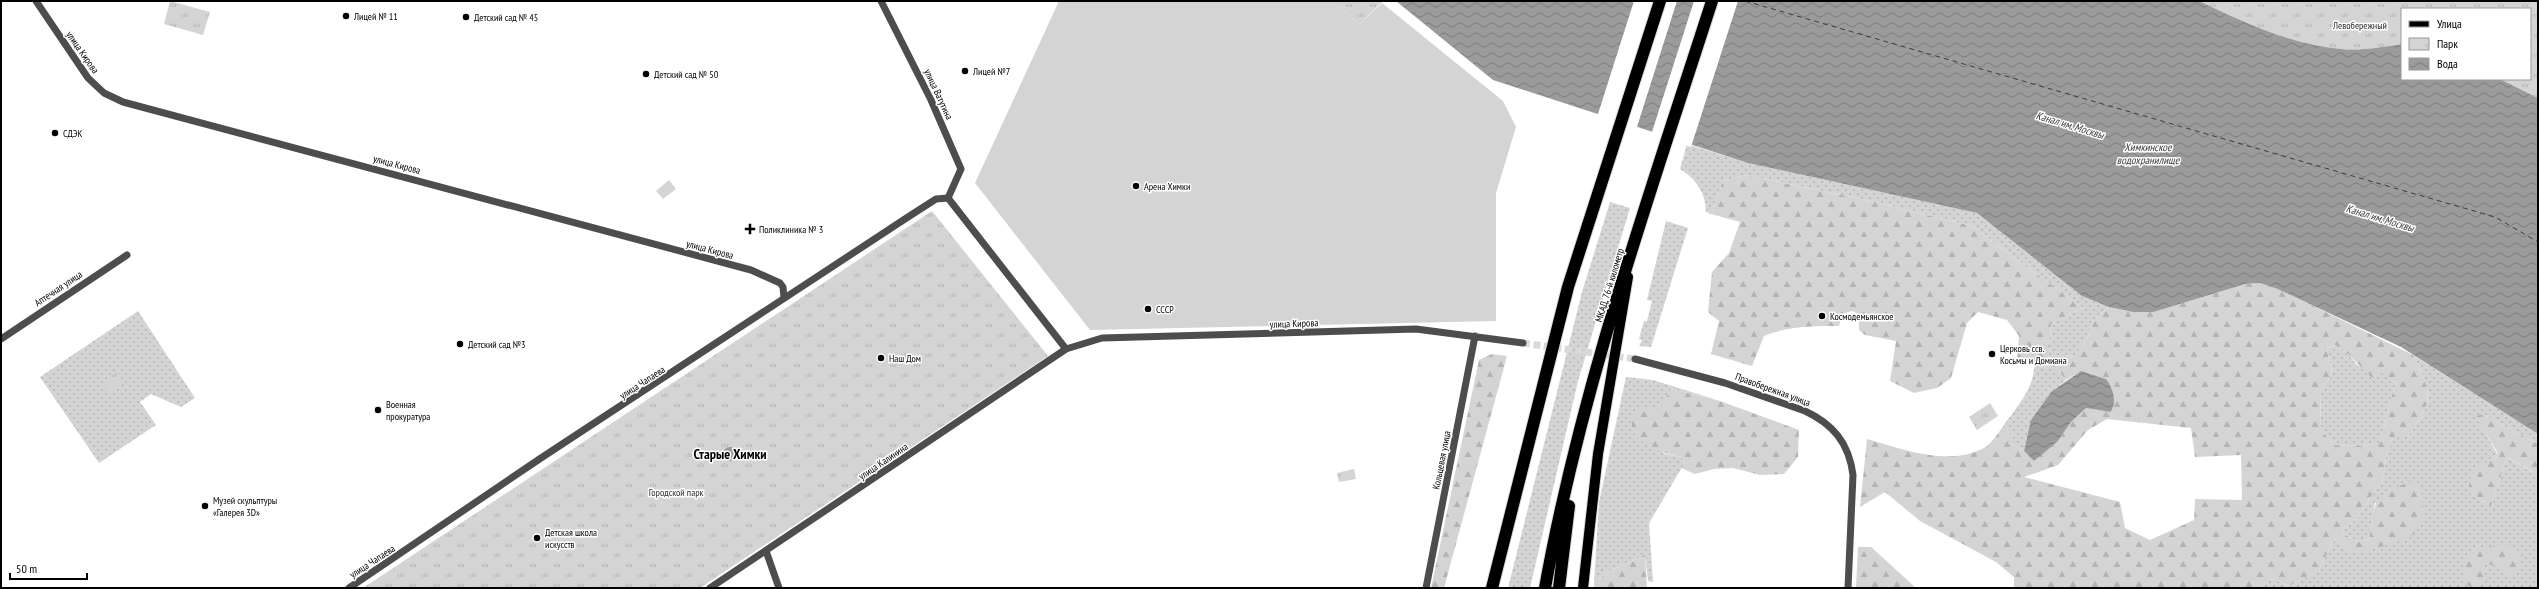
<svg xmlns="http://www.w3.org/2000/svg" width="2539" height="589" viewBox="0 0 2539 589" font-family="'PT Sans Narrow',sans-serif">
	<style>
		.grass { fill: url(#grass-dots) }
		.forest { fill: url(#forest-firs); fill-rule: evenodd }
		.park { fill: url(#park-tufts) }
		.pitch { fill: #d4d4d4 }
		.water { fill: url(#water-waves) }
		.pier { fill: #fff }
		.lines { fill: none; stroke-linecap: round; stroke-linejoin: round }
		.ferry { stroke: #3c3c3c; stroke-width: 1; stroke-dasharray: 5 4; stroke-linecap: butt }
		.minor-tunnel { stroke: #d9d9d9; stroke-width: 7; stroke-dasharray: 7 3.5; stroke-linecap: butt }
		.major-casing { stroke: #dbdbdb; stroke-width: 12 }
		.highway-casing { stroke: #dbdbdb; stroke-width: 14 }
		.minor { stroke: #4d4d4d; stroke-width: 7 }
		.major { stroke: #000; stroke-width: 10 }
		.highway { stroke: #000; stroke-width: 12 }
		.poi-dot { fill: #000; stroke: #fff; stroke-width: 1.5 }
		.labels { text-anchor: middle; stroke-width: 3; stroke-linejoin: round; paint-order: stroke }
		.poi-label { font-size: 10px; fill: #000; stroke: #fff; text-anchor: start }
		.park-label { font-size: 10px; fill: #2b2b2b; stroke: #fff }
		.street-label { font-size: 10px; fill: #000; stroke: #fff }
		.water-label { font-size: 11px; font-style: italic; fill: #3c3c3c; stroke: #fff }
		.district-label { font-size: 14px; font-weight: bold; fill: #000; stroke: #fff }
	</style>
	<defs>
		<pattern id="grass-dots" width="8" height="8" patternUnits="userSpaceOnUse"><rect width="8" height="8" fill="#d4d4d4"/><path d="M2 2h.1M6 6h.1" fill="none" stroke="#b4b4b4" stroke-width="1.8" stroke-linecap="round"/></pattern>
		<pattern id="forest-firs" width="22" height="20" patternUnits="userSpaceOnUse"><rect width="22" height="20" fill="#d4d4d4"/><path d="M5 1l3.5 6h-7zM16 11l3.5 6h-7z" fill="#b4b4b4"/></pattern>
		<pattern id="park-tufts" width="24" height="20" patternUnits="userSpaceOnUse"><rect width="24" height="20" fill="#d4d4d4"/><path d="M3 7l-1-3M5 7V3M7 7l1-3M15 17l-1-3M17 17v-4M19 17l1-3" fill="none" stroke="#b4b4b4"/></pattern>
		<pattern id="water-waves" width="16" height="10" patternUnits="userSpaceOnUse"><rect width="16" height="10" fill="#9b9b9b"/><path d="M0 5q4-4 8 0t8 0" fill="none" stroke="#7c7c7c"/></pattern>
	</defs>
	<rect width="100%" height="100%" fill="#fff"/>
	<path class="grass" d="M1687 144 1748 163 1977 213 2082 296 2109 307 2095 319 2086 340 2074 357 2065 355 2056 368 2066 380 2052 391 2027 438 2024 451 2011 443V436L2004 425C2016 408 2036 386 2034 363L2048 369 2051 324 2083 308 1972 226 1871 201 1745 175 1723 181 1711 214 1706 212C1706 193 1696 179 1680 169Z
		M1610 202 1630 208 1578 381 1530 588H1508L1582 292Z
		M1666 221 1688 228 1651 347 1639 346 1642 340 1639 339 1644 321H1647L1652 301 1647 300Z
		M138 311 195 398 181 407 151 394 140 402 156 425 99 463 40 377Z
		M2335 345 2348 354 2358 366 2383 372 2396 384C2388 403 2386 423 2380 443L2361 446 2334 445 2321 430 2320 390C2339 371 2329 369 2327 348Z
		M2413 355 2538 434V444L2482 414 2476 416 2499 457 2489 460 2468 492 2491 506 2507 457 2532 472 2538 470V588H2473L2479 587 2483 564 2520 566 2481 548 2464 582 2471 588H2255L2273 579 2289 586 2319 570 2335 538 2349 551 2411 537 2375 502 2369 539 2360 542 2343 534 2342 529 2357 519 2383 478 2387 450 2396 436 2408 437C2434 399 2433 397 2413 355Z
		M1626 377 1653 380 1720 401 1671 389 1663 453 1687 459 1649 523 1653 582 1648 581 1645 555 1607 572 1594 583 1599 502Z"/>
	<path class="forest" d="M1745 175 1871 201 1972 226 2083 308 2051 324 2048 369 2034 363 2017 359 2019 336 2007 320 1978 312 1967 323 1951 378 1937 388 1914 393 1890 381 1896 341 1865 335 1859 330V314L1852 311 1842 314 1839 326C1812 326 1789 326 1764 336L1752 366 1711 354 1719 321 1708 312 1712 272 1729 253 1740 222 1711 214 1723 181Z
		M2260 283 2279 289 2413 355C2433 397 2434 399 2408 437H2396L2387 450 2383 478 2357 519 2342 529 2343 534 2360 542 2369 539C2376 493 2374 496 2417 479L2422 496 2424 518 2411 537 2361 553 2349 551 2335 538 2319 570 2289 586 2273 579 2255 588H2014V577L1996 562 1920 521 1885 492 1860 507 1867 439C1902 449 1948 467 1984 448 1991 444 1999 432 2004 425L2011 436V443L2024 451 2034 461 2056 442 2071 422 2086 408 2112 412 2106 379 2081 371 2066 380 2056 368 2065 355 2074 357 2086 340 2095 319 2109 307 2133 312 2245 284ZM2335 345 2348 354 2372 378 2383 373 2396 384C2388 403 2386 423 2380 443L2361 446 2334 445 2321 430 2320 390C2339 370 2329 370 2327 348ZM2107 419 2191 428 2195 457 2241 455 2242 500 2195 499 2194 520 2150 540 2125 528 2120 502 2024 477 2058 465 2088 430Z
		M1492 354 1507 356 1444 588H1431L1479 360Z
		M1671 389 1720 401 1799 430 1798 457 1784 474 1760 475 1733 468 1714 469 1695 474 1681 468 1686 459C1670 454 1627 446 1632 420 1633 416 1638 411 1640 407H1661Z
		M2482 414 2538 444V470L2533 472 2507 457 2491 506 2468 492 2471 472 2489 460 2499 457C2494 442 2482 431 2476 416Z
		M2504 545 2523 552 2520 566 2510 578 2501 566 2483 564 2484 576 2479 587 2471 588 2464 583 2466 555 2481 548Z
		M1858 547H1871L1914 586 1913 588H1856Z
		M1645 555 1647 588H1594V583L1607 572Z"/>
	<path class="park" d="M170 1 210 12 203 35 164 24Z
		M1331 1H1383L1360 24Z
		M2199 1H2538V98L2500 79H2530V9H2402V44C2382 47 2361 51 2341 49 2291 45 2244 22 2199 1Z
		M932 211 1048 356 700 588H363Z
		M117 372 125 384 111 394 103 382Z
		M1990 403 1998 416 1977 430 1969 417Z
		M1354 469 1356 479 1339 482 1337 473Z"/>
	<path class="pitch" d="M1059 1H1331L1360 24 1382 3 1503 101 1516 127 1496 193V321L1090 330 975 183Z
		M669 180 676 189 663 199 656 191Z"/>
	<path class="water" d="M1396 1H2199C2244 22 2291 45 2341 49 2361 51 2382 47 2402 44V79H2500L2538 98V434L2401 347 2278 289 2260 283 2245 284 2153 312H2133L2109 307 2082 296 1977 213 1748 163 1493 80Z
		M2081 371 2106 379C2113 389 2117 400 2111 412L2086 408 2071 422 2057 442 2034 461 2024 451 2031 420 2052 391Z
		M723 454a7 7 0 1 1 14 0a7 7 0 1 1-14 0Z"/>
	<path class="pier" d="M1634 1H1677L1636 130 1597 117Z
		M1694 1H1738L1691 147 1651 135Z"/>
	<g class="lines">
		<path class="ferry" d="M1745 1 2495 217 2538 242"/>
		<path class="minor-tunnel" d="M1523 343 1635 359"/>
		<g class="major-casing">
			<path id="major" d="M1583 588 1598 454 1628 277"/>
		</g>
		<g class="highway-casing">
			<path id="highway" d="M1492 588 1568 287 1660 1
				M1545 588C1581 388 1650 194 1712 1
				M1559 588 1569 506"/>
		</g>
		<path class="minor" d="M36 1 88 78 104 93 123 102 751 270 780 283 783 287 784 298
			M881 1 931 100 961 169 948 198
			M948 198 1066 349
			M1 339 127 255
			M1635 359 1725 383 1805 411C1833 424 1849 443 1853 475L1848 588
			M766 551 779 588
			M349 588 541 458 908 217 936 199 948 198
			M710 588 1066 349 1102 338 1416 329 1523 343
			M1426 588 1475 336"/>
		<use href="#major" class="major"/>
		<use href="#highway" class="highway"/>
	</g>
	<g class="poi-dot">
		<circle cx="346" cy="16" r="4"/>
		<circle cx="466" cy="17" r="4"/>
		<circle cx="965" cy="71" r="4"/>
		<circle cx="646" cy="74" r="4"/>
		<circle cx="55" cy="133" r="4"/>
		<circle cx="1136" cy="186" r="4"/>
		<path d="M748 223h4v4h4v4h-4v4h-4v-4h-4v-4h4z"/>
		<circle cx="1148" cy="309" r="4"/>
		<circle cx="1822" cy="316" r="4"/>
		<circle cx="460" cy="344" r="4"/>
		<circle cx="1992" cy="354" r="4"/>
		<circle cx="881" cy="358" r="4"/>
		<circle cx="378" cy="410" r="4"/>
		<circle cx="205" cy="506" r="4"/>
		<circle cx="537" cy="538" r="4"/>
	</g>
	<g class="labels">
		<g class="poi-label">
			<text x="354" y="20">Лицей № 11</text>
			<text x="474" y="21">Детский сад № 45</text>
			<text x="973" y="75">Лицей №7</text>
			<text x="654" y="78">Детский сад № 50</text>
			<text x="63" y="137">СДЭК</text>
			<text x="1144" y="190">Арена Химки</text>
			<text x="759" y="233">Поликлиника № 3</text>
			<text x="1156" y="313">СССР</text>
			<text x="1830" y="320">Космодемьянское</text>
			<text x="468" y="348">Детский сад №3</text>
			<text x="2000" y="352">Церковь ссв.<tspan x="2000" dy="12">Косьмы и Домиана</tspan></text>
			<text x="889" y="362">Наш Дом</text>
			<text x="386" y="408">Военная<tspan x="386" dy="12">прокуратура</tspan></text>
			<text x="213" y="504">Музей скульптуры<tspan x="213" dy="12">«Галерея 3D»</tspan></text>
			<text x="545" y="536">Детская школа<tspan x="545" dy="12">искусств</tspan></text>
		</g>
		<g class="park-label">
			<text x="2360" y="29">Левобережный</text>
			<text x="676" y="496">Городской парк</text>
		</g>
		<g class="street-label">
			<text transform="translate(83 52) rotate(55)" y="4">улица Кирова</text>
			<text transform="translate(939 94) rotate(65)" y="4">улица Ватутина</text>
			<text transform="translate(397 164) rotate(15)" y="4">улица Кирова</text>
			<text transform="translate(710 249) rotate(15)" y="4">улица Кирова</text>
			<text transform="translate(1609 285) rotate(-73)" y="4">МКАД, 76-й километр</text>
			<text transform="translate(58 288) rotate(-34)" y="4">Аптечная улица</text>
			<text transform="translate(1294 323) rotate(-2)" y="4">улица Кирова</text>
			<text transform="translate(642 382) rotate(-33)" y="4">улица Чапаева</text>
			<text transform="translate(1773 389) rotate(20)" y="4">Правобережная улица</text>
			<text transform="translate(1441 460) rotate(-79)" y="4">Кольцевая улица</text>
			<text transform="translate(883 461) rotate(-34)" y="4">улица Калинина</text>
			<text transform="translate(372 561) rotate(-33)" y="4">улица Чапаева</text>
		</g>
		<g class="water-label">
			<text transform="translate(2070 125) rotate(17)" y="4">Канал им. Москвы</text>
			<text x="2148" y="151">Химкинское<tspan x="2148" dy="13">водохранилище</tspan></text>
			<text transform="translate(2380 218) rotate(17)" y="4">Канал им. Москвы</text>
		</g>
		<g class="district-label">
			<text x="730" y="459">Старые Химки</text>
		</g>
	</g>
	<rect width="2539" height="589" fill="none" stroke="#000000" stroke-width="4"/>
	<rect x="2401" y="8" width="130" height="72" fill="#ffffff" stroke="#999999"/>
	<rect x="2409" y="21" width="20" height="6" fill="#000000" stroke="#999999"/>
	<text x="2437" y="28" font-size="12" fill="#000000">Улица</text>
	<rect x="2409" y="38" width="20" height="12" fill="url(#park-tufts)" stroke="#999999"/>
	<text x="2437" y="48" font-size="12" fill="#000000">Парк</text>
	<rect x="2409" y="58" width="20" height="12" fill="url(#water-waves)" stroke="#999999"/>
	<text x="2437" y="68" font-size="12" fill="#000000">Вода</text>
	<path d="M10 573v6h77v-6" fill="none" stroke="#000000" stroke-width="2"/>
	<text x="16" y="573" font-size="12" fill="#000000" stroke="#ffffff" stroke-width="3" paint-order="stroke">50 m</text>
</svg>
